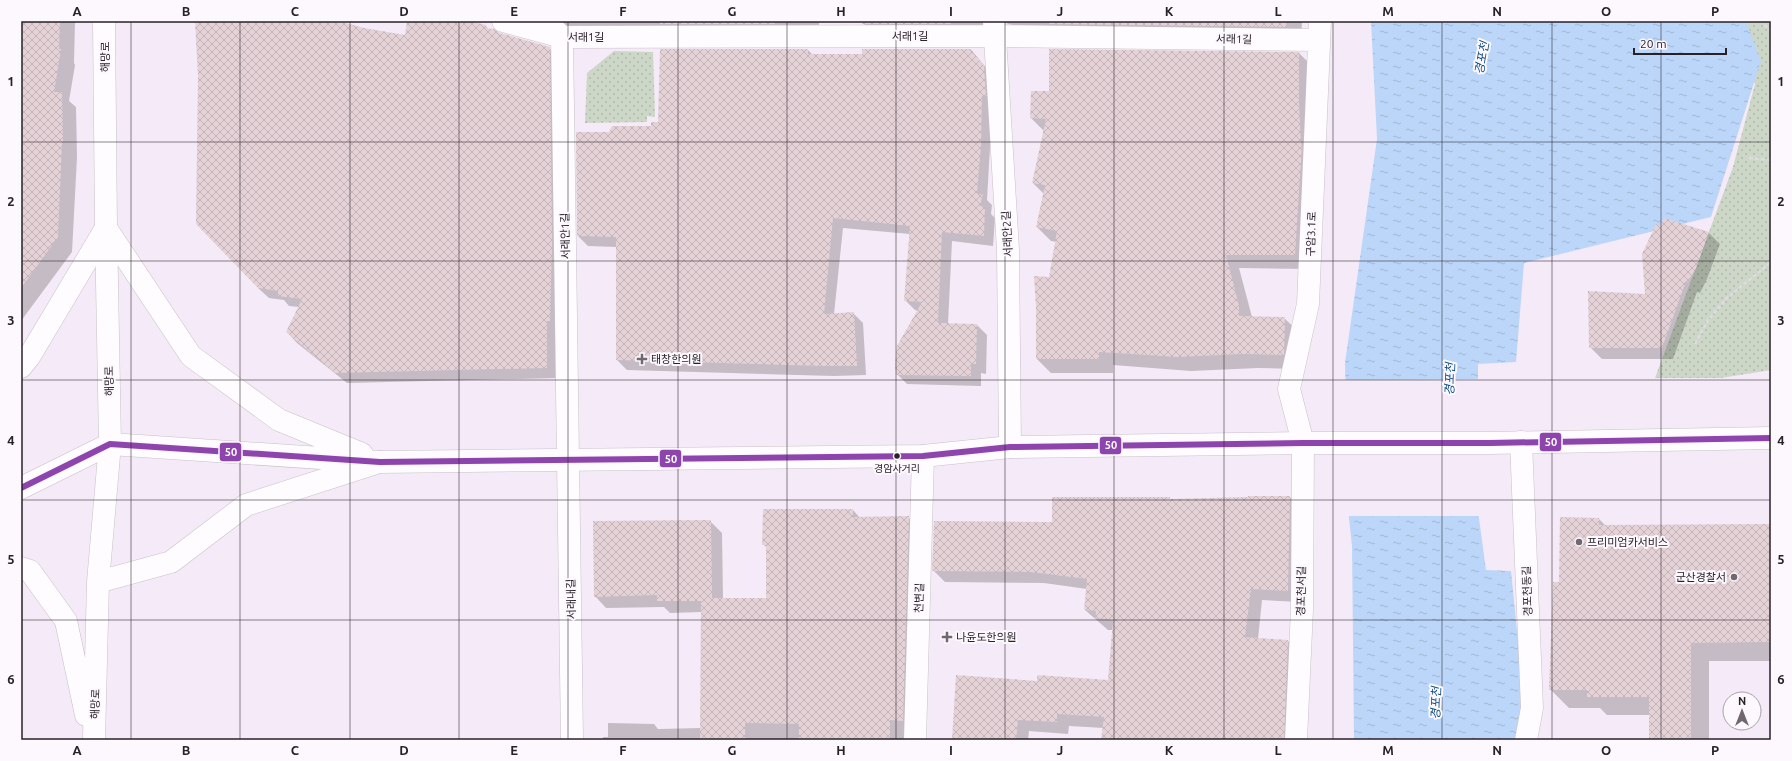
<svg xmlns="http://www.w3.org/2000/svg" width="1792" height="761" viewBox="0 0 1792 761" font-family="Ubuntu,'Noto Sans KR',sans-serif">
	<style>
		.park { fill: url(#park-dots) }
		.water { fill: url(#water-ripples) }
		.pier { fill: #f5eaf7 }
		.shadow { fill: #0003 }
		.building { fill: url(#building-cross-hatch) }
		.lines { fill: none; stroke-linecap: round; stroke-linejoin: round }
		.minor-casing { stroke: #c8c0ca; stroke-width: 23 }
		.tertiary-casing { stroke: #c8c0ca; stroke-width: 23 }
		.primary-casing { stroke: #c8c0ca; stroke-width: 23 }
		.path { stroke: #dedbdf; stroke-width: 2.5; stroke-dasharray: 4 2; stroke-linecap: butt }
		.minor { stroke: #fefcfe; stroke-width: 22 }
		.tertiary { stroke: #fefcfe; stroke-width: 22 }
		.primary { stroke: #fefcfe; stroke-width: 22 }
		.bus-1-casing { stroke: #fcf8fd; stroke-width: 9 }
		.bus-1 { stroke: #8e44ad; stroke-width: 6 }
		.grid { fill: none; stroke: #282129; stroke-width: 1; stroke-opacity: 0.55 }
		.poi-dot { fill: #706771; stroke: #fcf8fd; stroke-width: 1.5 }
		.bus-dot { fill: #282129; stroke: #fcf8fd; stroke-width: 1.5 }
		.labels { text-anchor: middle; stroke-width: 4; stroke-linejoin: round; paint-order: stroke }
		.bus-label { font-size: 10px; fill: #282129; stroke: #fcf8fd }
		.street-label { font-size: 11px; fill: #282129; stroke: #fcf8fd }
		.poi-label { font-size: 11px; fill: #282129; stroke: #fcf8fd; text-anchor: start }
		.water-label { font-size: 12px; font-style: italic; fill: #0e4e83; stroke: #fcf8fd }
		.line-badge { stroke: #fcf8fd; stroke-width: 1.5 }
		.badge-label { font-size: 11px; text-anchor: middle; font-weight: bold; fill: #fff }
		.neatline { fill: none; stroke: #282129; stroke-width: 1.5 }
		.grid-label { font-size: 13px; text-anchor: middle; font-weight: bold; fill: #282129 }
	</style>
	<defs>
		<pattern id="park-dots" width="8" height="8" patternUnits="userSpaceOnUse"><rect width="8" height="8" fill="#cdd7c8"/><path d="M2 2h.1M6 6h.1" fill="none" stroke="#b0b8ac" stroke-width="1.8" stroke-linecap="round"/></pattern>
		<pattern id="water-ripples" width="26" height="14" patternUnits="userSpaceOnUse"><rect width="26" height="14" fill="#bbd6f8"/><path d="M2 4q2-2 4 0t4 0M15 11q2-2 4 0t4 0" fill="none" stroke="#a1b7d5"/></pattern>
		<pattern id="building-cross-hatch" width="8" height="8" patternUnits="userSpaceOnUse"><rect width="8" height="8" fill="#e4d2d7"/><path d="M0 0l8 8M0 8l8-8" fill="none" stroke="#c4b4b9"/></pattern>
	</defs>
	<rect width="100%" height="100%" fill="#f5eaf7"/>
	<path class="park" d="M1736 21H1771V370L1721 378H1655L1733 167 1755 84 1742 36Z
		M614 51 653 52 655 117 647 116V122L585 123 587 73Z"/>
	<path class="water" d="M1371 21H1746L1761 61 1711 217 1524 263 1516 362 1478 364V511L1486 570 1511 571 1524 701 1517 740H1354L1352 546 1349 518 1345 363 1377 139Z"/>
	<path class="pier" d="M1480 379V516H1347L1343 380Z"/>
	<path class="shadow" d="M21 21H75L74 63 75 65 69 101 76 107 77 157 72 252 21 321Z
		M196 21H317L319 23 406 36 408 21H464L486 26 489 30 499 34 549 48 560 58 557 378 347 383 297 343 287 332 299 307 289 306 284 300 269 298 258 288 199 76Z
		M561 21H819V37L567 28Z
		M863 21H995V38L878 39 863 23Z
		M1004 21H1302L1301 42 1027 39 1013 25 1008 24Z
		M808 50 813 55H863L971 50 994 77 987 200 992 205 991 214 995 218 993 246 952 241 948 324 977 325 987 335 986 374 981 373V386L907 384 897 374 918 311 915 310 905 300 910 234 843 228 834 314 853 313 863 323 866 375 834 376 627 370 617 360V247L588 246 578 236 610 133 652 127Z
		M1299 53 1313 67 1309 269 1239 268 1252 317 1284 318 1299 332 1297 369 1258 368 1191 371 1113 365V373H1051L1037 359 1057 242 1051 241 1037 227 1044 194 1033 183 1044 131 1031 118 1050 92Z
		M1661 227 1709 233 1720 244 1707 279 1700 293 1697 292 1673 359H1602L1590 347 1646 295Z
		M1290 497 1302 509 1300 602 1262 600 1258 639 1288 641 1300 653 1296 740H1102L1104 728 1069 726 1068 734 1029 731 1028 740H953L1038 682H1109L1113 630H1108L1085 610 1087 589 1044 583 945 582 933 570 1053 523 1169 498 1171 500Z
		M853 510 860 518 908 517 920 529 913 740H603V737H608V723L654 724 658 729 701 728 702 612 670 613 664 607 606 608 595 596 710 521 722 533 723 599H767V548L763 544Z
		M1599 519 1606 526 1771 525V661H1709V740H1650V715H1607L1600 708H1569L1550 689 1560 583Z"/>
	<path class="building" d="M21 21H60L59 49H61L54 92H62L63 143H62L58 237 21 288Z
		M195 21H313L346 23 364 28 405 35 407 21H469L486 25V28L494 29 500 33 550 47 552 246 550 321H547V368L335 373 286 332 302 299 278 296V291L258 288 196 224 198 76Z
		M660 21H776V24H660Z
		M862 21H950L952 24H862Z
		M1049 21H1286V27L1049 24Z
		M660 49H808V54H862V49H971L984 66 986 96H982L981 146 977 194H983L980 206 985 207 984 236 942 232 938 323 977 324 976 364H971V376L896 375 895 365 897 346 922 302 904 301 910 226 833 218 824 314 854 312 857 366H823L616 360V237L577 236 576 132H609L612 126H651V122H658Z
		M1049 49 1299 52V104L1301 145H1302L1295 255H1226L1239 306V316L1285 317 1284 355 1243 354 1177 357 1099 352V359H1036V307L1034 276 1049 277 1057 231 1036 227 1045 185 1032 183 1046 119 1030 118 1031 91H1049Z
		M1664 218 1709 232 1696 268 1688 282 1686 281 1662 348H1589L1588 291 1645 294 1642 254 1656 224 1660 226Z
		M1248 496H1290L1288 591 1251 589 1245 637 1288 640 1284 740H1101L1104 717 1057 714V722L1018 720 1016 740H952L956 675 1037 681V675L1108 680 1113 620 1095 618 1096 611 1084 610 1087 579 1031 572 932 571 934 521 1052 522V497H1170V499L1248 497Z
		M763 509H853V517L909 516 903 721 890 720V740H799V724L745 723V740H700L701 601H657V595L594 597 593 521 711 520 712 598H766V545H762Z
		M1560 517 1599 518V525L1771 524V642L1691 643V740H1649V697H1587V690H1549L1553 582H1559Z"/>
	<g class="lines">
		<g class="minor-casing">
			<path id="minor" d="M503 21 562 37 994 36 1319 40
				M994 21 1008 250 1010 447
				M551 26 562 37 572 740
				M1521 442 1532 708 1526 740
				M915 740 923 456
				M1296 740 1302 609 1303 443 1289 389 1308 304 1320 21"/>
		</g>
		<g class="tertiary-casing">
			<path id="tertiary" d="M21 367 29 357 106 228
				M21 488 110 444
				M21 568 30 571 66 621 86 715
				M98 582 171 562 246 505 379 462
				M94 740 98 582 110 444"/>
		</g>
		<g class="primary-casing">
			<path id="primary" d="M104 21 106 228 110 444 380 462 923 456 1010 447 1303 443H1490L1771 438
				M106 228 191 356 279 420 362 454"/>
		</g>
		<path class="path" d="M1764 25 1771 30
			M1749 158 1771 160
			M1695 344 1708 320 1727 298 1771 262"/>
		<use href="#minor" class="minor"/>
		<use href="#tertiary" class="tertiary"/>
		<use href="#primary" class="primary"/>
		<g class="bus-1-casing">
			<path id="bus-1" d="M21 488 110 444 380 462 923 456 1010 447 1303 443H1490L1771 438"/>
		</g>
		<use href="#bus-1" class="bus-1"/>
	</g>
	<path class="grid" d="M131 21V740M240 21V740M350 21V740M459 21V740M568 21V740M678 21V740M787 21V740M896 21V740M1005 21V740M1114 21V740M1224 21V740M1333 21V740M1442 21V740M1552 21V740M1661 21V740M21 142H1771M21 261H1771M21 380H1771M21 500H1771M21 620H1771"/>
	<g class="poi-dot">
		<path d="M640 353h4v4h4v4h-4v4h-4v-4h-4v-4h4z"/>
		<circle cx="1579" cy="542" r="4"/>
		<circle cx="1734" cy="577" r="4"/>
		<path d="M945 631h4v4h4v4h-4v4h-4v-4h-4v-4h4z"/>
	</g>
	<circle class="bus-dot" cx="897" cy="456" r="3.5"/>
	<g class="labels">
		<g class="bus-label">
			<text x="897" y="472">경암사거리</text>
		</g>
		<g class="street-label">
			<text x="910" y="40">서래1길</text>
			<text x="586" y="41">서래1길</text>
			<text transform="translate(1234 39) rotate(1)" y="4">서래1길</text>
			<text transform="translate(105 57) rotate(-90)" y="4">해망로</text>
			<text transform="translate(1007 234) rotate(-93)" y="4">서래안2길</text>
			<text transform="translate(1311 234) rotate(-88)" y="4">구암3.1로</text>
			<text transform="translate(565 236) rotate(-91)" y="4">서래안1길</text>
			<text transform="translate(109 381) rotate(-91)" y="4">해망로</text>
			<text transform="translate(1301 591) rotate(-89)" y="4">경포천서길</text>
			<text transform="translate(1527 591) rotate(-92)" y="4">경포천동길</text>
			<text transform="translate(919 598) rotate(-88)" y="4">천변길</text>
			<text transform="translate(571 599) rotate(-91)" y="4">서래내길</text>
			<text transform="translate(95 704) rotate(-88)" y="4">해망로</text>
		</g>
		<g class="poi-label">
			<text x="651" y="363">태창한의원</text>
			<text x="1587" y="546">프리미엄카서비스</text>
			<text x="1726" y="581" text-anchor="end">군산경찰서</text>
			<text x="956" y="641">나윤도한의원</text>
		</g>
		<g class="water-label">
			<text transform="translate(1482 58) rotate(-80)" y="4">경포천</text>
			<text transform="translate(1450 379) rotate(-88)" y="4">경포천</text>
			<text transform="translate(1436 703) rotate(-88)" y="4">경포천</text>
		</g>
	</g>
	<g class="line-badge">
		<rect x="1539" y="432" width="23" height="20" rx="4" fill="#8e44ad"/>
		<rect x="1099" y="436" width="23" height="19" rx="4" fill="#8e44ad"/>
		<rect x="219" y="442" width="23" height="20" rx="4" fill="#8e44ad"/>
		<rect x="659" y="449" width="23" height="19" rx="4" fill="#8e44ad"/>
	</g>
	<g class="badge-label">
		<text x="1551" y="446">50</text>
		<text x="1111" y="449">50</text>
		<text x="231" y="456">50</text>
		<text x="671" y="463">50</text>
	</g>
	<rect width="1792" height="761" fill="none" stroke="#fcf8fd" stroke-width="44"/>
	<g transform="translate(1742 711)"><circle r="19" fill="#fcf8fd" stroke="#a7a2a8"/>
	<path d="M0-3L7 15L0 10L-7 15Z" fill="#706771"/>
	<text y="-6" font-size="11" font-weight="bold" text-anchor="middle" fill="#282129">N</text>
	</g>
	<path d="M1634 48v6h92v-6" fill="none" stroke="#282129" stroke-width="2"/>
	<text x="1640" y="48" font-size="12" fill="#282129" stroke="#fcf8fd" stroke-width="3" paint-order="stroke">20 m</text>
	<rect x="22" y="22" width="1748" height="717" class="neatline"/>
	<g class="grid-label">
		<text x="77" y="16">A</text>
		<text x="186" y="16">B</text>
		<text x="295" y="16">C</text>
		<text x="404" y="16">D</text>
		<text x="514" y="16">E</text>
		<text x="623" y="16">F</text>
		<text x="732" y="16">G</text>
		<text x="841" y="16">H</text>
		<text x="951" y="16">I</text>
		<text x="1060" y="16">J</text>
		<text x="1169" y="16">K</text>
		<text x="1278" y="16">L</text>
		<text x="1388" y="16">M</text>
		<text x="1497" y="16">N</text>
		<text x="1606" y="16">O</text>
		<text x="1715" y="16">P</text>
		<text x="11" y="86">1</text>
		<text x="1781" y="86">1</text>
		<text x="11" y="206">2</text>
		<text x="1781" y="206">2</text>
		<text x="11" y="325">3</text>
		<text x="1781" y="325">3</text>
		<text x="11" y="445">4</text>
		<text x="1781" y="445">4</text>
		<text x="11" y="564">5</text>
		<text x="1781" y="564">5</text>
		<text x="11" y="684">6</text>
		<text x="1781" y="684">6</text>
		<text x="77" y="755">A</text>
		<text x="186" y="755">B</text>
		<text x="295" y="755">C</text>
		<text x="404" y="755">D</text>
		<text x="514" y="755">E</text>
		<text x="623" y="755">F</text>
		<text x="732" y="755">G</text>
		<text x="841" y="755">H</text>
		<text x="951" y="755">I</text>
		<text x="1060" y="755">J</text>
		<text x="1169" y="755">K</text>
		<text x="1278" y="755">L</text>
		<text x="1388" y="755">M</text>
		<text x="1497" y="755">N</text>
		<text x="1606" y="755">O</text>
		<text x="1715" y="755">P</text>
	</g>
</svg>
